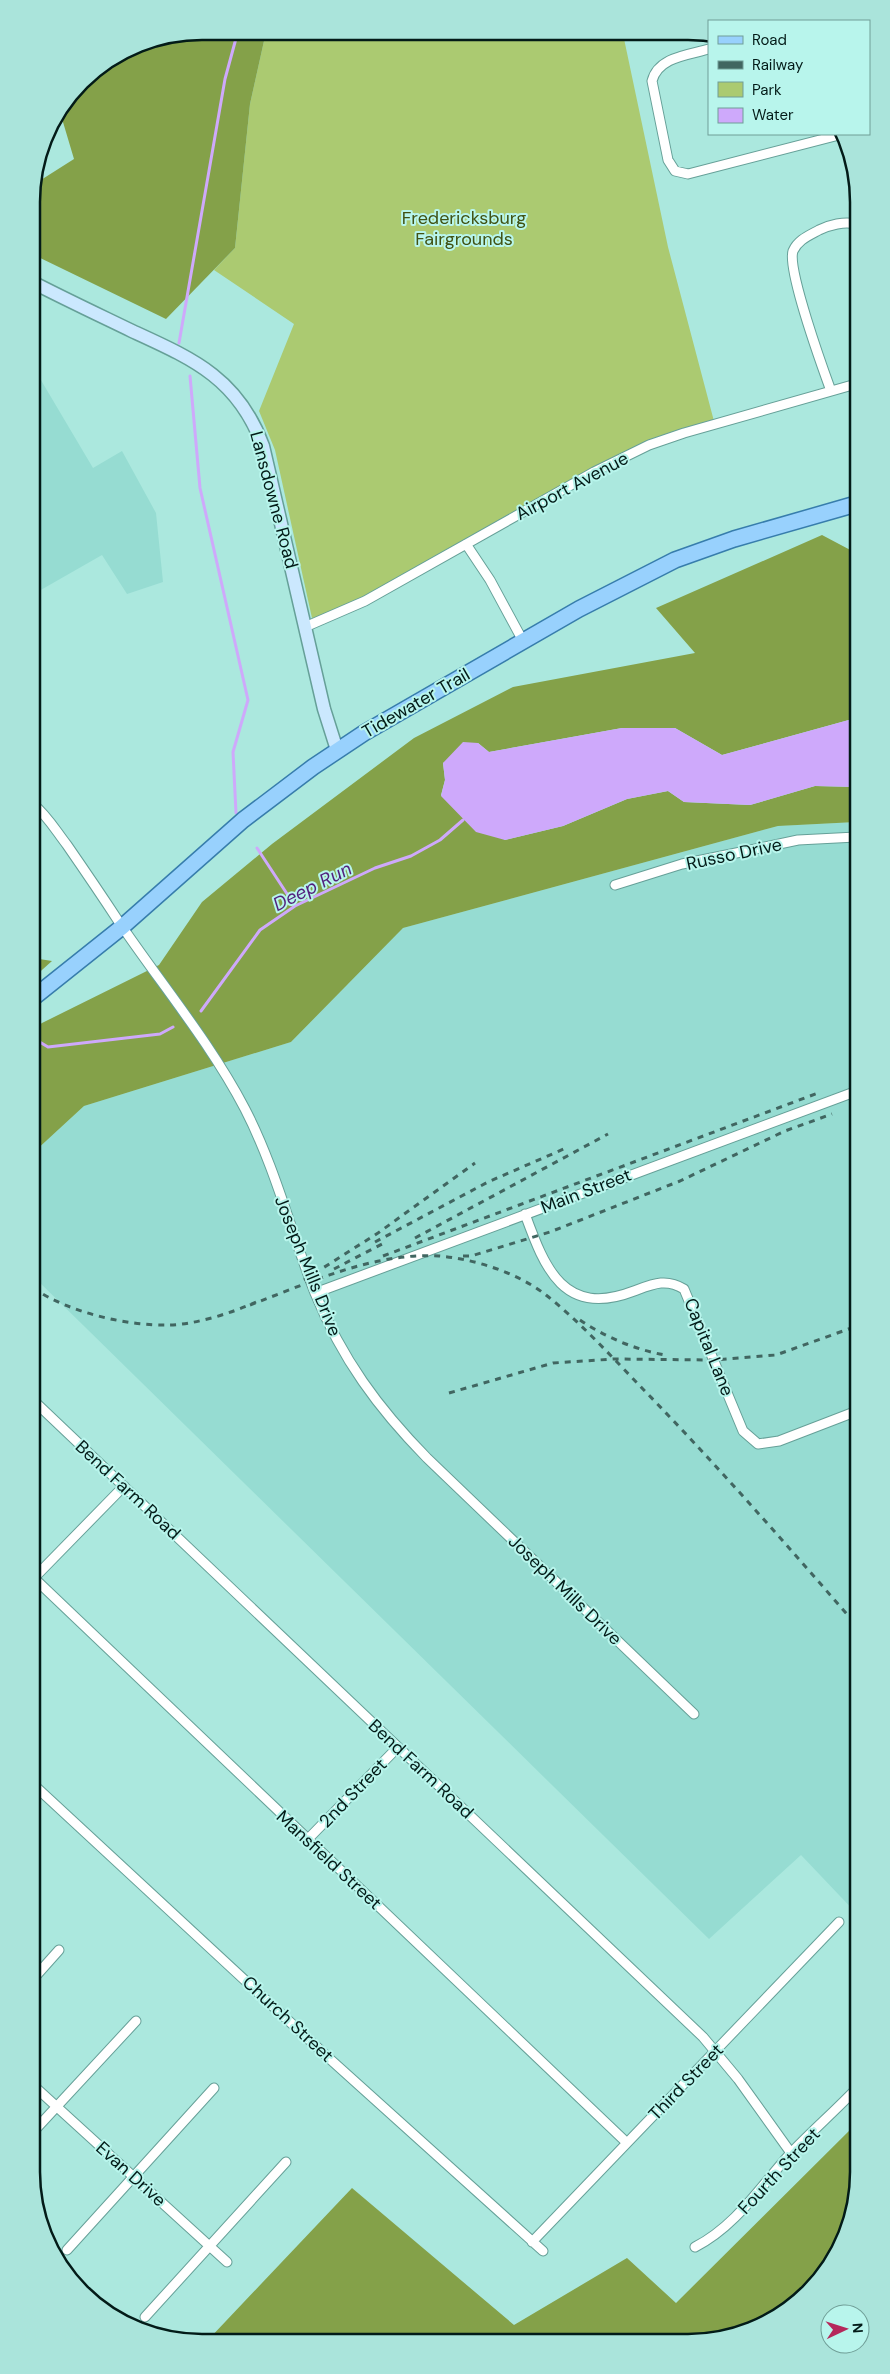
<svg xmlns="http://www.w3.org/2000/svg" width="890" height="2374" viewBox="0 0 890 2374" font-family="'DM Sans',sans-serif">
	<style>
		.built { fill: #96dcd2 }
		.green { fill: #abca71 }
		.forest { fill: #84a149 }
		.water { fill: #cea9fb }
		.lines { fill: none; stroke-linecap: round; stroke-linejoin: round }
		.stream { stroke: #cea9fb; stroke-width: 3 }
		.street-casing { stroke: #66a098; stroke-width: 11 }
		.secondary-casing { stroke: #66a098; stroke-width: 15 }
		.primary-casing { stroke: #377dac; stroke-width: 18 }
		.street { stroke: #fff; stroke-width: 9 }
		.secondary { stroke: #cbe8fe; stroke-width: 12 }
		.primary { stroke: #98d1fd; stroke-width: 15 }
		.rail { stroke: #416661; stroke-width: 3; stroke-dasharray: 6 6; stroke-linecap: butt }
		.labels { text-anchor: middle; stroke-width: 4; stroke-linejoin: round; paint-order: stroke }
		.park-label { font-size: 18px; fill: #405213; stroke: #b8f5ec }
		.street-label { font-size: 18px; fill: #031b18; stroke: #b8f5ec }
		.water-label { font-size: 19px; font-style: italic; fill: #521f7d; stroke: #b8f5ec }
		.rim { fill: none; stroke: #031b18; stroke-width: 2.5 }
	</style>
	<rect width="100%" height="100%" fill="#abe8de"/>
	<path class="built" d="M32 365 93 468 122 451 156 513 163 582 127 594 102 555 32 595Z
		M856 822 858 1915 801 1855 709 1939 33 1276V1153L84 1106 291 1042 403 928 778 826Z"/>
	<path class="green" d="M266 32 623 34 668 247 715 425 649 445 343 613 312 618 275 450 259 411 294 324 214 270 235 248 250 104Z"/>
	<path class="forest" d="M202 31 266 32 250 104 235 248 166 319 32 254V191L33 185 74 159 60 112 89 74 137 44Z
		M822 535 856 553V718L722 755 675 728H622L489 752 478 743 443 763 445 780 441 795 505 840 563 826 627 799 668 791 684 802 750 805 815 786 856 787V822L778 826 403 928 291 1042 84 1106 33 1153V1029L42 1023 159 965 202 902 272 844 414 738 513 687 695 653 656 608Z
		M33 958 52 961 33 978Z
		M858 2122V2183L846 2237 817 2284 774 2320 722 2339 208 2340 352 2188 514 2325 627 2258 676 2303Z"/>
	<path class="water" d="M856 718V787L815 786 750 805 684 802 668 791 627 799 563 826 505 840 476 832 441 796 445 780 443 763 463 742 478 743 489 752 622 728H675L722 755Z"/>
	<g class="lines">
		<path class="stream" d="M179 343 225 79 238 31
			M190 376 200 488 248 700 233 752 236 813
			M257 848 295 906
			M201 1011 260 930 295 906 375 868 411 856 440 840 463 820
			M33 1038 48 1047 160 1034 173 1027"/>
		<g class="street-casing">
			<path id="street" d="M709 49C688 55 658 57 652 81L668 160 675 171 688 174 843 134
				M831 391C823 369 787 269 793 251 798 240 808 236 819 230 829 225 845 221 855 224
				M466 544 490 580 523 641
				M305 627 365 601 594 472 649 445 684 433 856 384
				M33 804C47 815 56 831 67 845 85 871 102 896 119 922 161 984 210 1042 245 1109 275 1167 291 1232 315 1293 342 1359 378 1408 427 1458L694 1714
				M615 885 682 864 746 851 798 840 856 837
				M525 1214C545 1269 564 1318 634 1291 653 1284 666 1278 684 1289L743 1431 758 1444 779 1441 857 1411
				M315 1293 857 1091
				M33 1400 703 2037 738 2079 791 2153
				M34 1578 626 2142
				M34 1578 124 1486
				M34 1785 331 2060 543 2251
				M308 1839 398 1747
				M34 1978 59 1950
				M34 2086 227 2262
				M34 2131 136 2021
				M532 2242 839 1922
				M695 2247C736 2226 760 2187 790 2154 812 2131 836 2110 858 2087
				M67 2250 214 2088
				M145 2317 286 2162"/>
		</g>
		<g class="secondary-casing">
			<path id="secondary" d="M32 282C65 299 99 315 132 331 193 359 238 378 263 446L324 709 337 750"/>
		</g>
		<g class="primary-casing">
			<path id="primary" d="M33 998 122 927 243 820 313 767 364 733 579 609 675 560 734 539 856 504"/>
		</g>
		<use href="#street" class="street"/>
		<use href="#secondary" class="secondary"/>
		<use href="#primary" class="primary"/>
		<path class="rail" d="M415 1238 608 1134
			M375 1242 488 1182 566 1148
			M383 1256 818 1093
			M463 1256H471L550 1232 680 1181 785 1131 832 1114
			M334 1269 384 1243
			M304 1280 378 1233 475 1163
			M33 1288C68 1312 126 1326 168 1325 194 1325 232 1313 256 1302
			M250 1305C309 1283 374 1252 439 1256 475 1259 518 1273 546 1295 579 1321 612 1357 641 1387 716 1464 787 1545 858 1627
			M580 1320C605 1337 636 1350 665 1355
			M449 1393 553 1363 614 1359 714 1360 776 1355 857 1326"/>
	</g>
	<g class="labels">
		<g class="park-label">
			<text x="464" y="224">Fredericksburg<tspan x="464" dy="21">Fairgrounds</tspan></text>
		</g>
		<g class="street-label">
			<text transform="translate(572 486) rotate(-28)" y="6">Airport Avenue</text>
			<text transform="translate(274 500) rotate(75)" y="6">Lansdowne Road</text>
			<text transform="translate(416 703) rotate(-30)" y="6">Tidewater Trail</text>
			<text transform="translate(734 854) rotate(-12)" y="6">Russo Drive</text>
			<text transform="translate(586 1191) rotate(-21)" y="6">Main Street</text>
			<text transform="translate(308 1266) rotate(68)" y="6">Joseph Mills Drive</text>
			<text transform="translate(709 1347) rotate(68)" y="6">Capital Lane</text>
			<text transform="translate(128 1490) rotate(43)" y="6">Bend Farm Road</text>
			<text transform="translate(565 1590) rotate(44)" y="6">Joseph Mills Drive</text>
			<text transform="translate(421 1769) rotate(43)" y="6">Bend Farm Road</text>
			<text transform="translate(353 1793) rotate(-46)" y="6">2nd Street</text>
			<text transform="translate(329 1860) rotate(43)" y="6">Mansfield Street</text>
			<text transform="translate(288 2019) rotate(43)" y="6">Church Street</text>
			<text transform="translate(686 2082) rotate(-46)" y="6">Third Street</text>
			<text transform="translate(779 2171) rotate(-47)" y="6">Fourth Street</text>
			<text transform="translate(131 2174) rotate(42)" y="6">Evan Drive</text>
		</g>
		<g class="water-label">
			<text transform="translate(312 886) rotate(-27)" y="7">Deep Run</text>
		</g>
	</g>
	<path d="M0 0H890V2374H0ZM202 40H688A162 162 0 0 1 850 202V2172A162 162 0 0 1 688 2334H202A162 162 0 0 1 40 2172V202A162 162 0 0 1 202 40Z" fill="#aae4db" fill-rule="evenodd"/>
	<path class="rim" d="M202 40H688A162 162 0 0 1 850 202V2172A162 162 0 0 1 688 2334H202A162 162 0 0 1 40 2172V202A162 162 0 0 1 202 40Z"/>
	<rect x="708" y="20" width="162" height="115" fill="#b8f5ec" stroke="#709e97"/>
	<rect x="718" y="36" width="25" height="8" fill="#98d1fd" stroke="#709e97"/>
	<text x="752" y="45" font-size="15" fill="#031b18">Road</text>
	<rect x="718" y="61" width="25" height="8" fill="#416661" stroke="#709e97"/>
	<text x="752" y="70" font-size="15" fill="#031b18">Railway</text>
	<rect x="718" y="82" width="25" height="15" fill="#abca71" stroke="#709e97"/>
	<text x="752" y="95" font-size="15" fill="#031b18">Park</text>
	<rect x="718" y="108" width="25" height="15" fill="#cea9fb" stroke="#709e97"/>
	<text x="752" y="120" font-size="15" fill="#031b18">Water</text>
	<g transform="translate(845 2329) rotate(86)"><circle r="24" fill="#b8f5ec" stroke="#709e97"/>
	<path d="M0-4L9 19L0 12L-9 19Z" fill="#b5275b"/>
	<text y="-8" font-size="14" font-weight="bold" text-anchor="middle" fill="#031b18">N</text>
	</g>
</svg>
